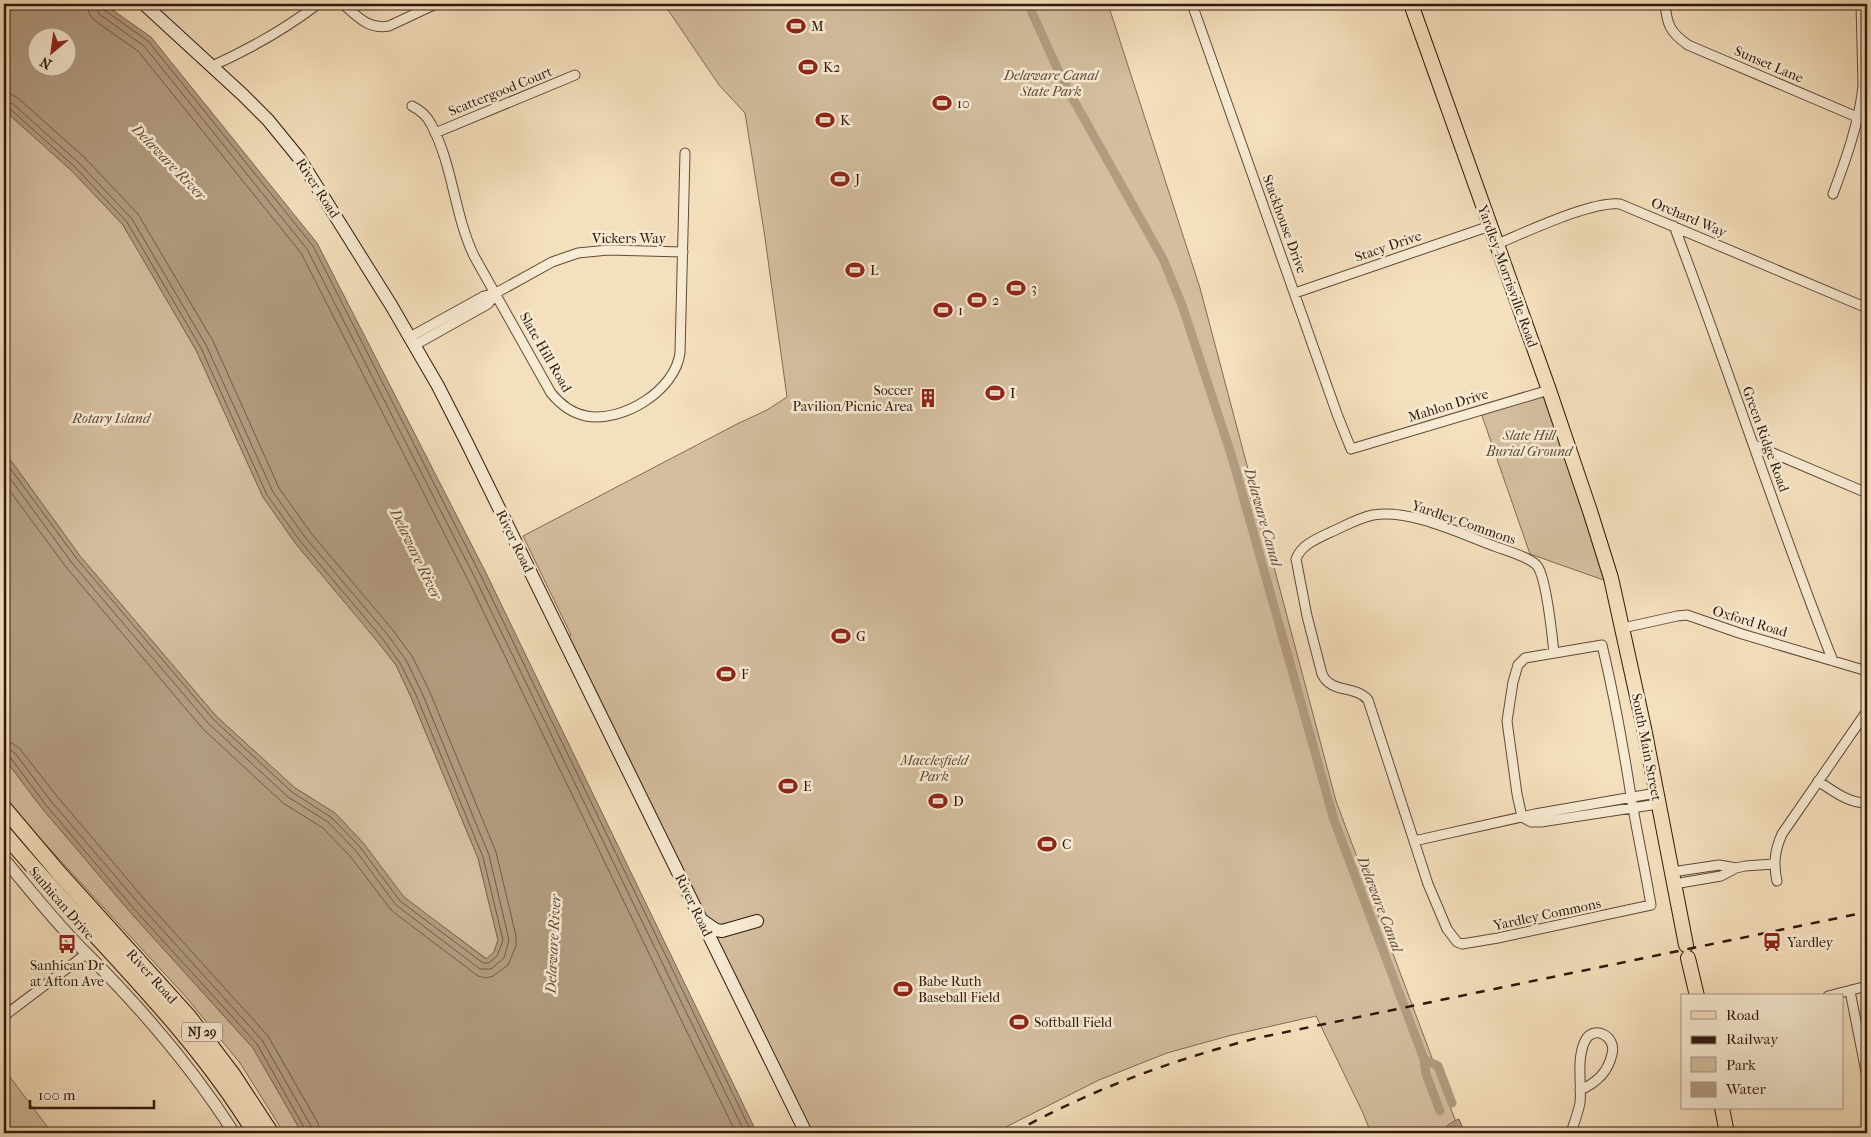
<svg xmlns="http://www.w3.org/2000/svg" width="1871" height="1137" viewBox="0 0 1871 1137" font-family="'IM FELL French Canon',serif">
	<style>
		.green { fill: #d4be9f; stroke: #826a56 }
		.water { fill: #b29c81; stroke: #7e6752; fill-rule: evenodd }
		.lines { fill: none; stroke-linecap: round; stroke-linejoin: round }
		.shore { stroke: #715a46; stroke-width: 1 }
		.canal { stroke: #b29c81; stroke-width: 9 }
		.minor-casing { stroke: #614938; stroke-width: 11 }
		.tertiary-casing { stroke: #614938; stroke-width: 13 }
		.secondary-casing { stroke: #30170c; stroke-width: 14 }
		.primary-casing { stroke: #30170c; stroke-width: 16 }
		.trunk-casing { stroke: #30170c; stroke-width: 17 }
		.minor { stroke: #f8ebd4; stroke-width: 9 }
		.tertiary { stroke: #f8ebd4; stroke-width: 11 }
		.secondary { stroke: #f8ebd4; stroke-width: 12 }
		.primary { stroke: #f5e0bd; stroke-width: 14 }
		.trunk { stroke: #f5e0bd; stroke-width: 15 }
		.rail { stroke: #30170c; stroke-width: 2.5; stroke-dasharray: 9 9; stroke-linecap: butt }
		.labels { text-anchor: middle; stroke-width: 5; stroke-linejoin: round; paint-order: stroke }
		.shield { fill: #f8ebd4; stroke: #6c5748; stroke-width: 1 }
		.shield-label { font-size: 12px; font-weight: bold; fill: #30170c }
		.poi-label { font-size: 14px; fill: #30170c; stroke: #f8ebd4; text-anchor: start }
		.street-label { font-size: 14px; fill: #30170c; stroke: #f8ebd4 }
		.park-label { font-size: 14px; font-style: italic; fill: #614938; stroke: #f8ebd4 }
		.water-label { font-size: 15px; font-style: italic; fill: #644c3b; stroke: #f8ebd4 }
	</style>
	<rect width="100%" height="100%" fill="#f5e0bd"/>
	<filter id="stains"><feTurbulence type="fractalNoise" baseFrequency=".004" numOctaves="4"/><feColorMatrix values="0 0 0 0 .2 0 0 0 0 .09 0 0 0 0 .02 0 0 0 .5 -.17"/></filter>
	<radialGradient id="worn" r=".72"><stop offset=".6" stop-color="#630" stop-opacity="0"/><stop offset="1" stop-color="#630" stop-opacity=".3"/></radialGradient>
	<path class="green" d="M664 4H1108L1200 288 1336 801 1460 1133H1371L1363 1113 1316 1016 1232 1035 1167 1053 1099 1080 994 1133H809L567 637 571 635 523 536 737 424 767 410 787 397 764 231 745 113 719 85Z
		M4 110 72 171 123 225 196 350 263 497 296 544 378 642 396 665 411 697 478 858 498 940 494 952 487 959 403 897 364 844 335 813 295 788 216 716 80 556 4 451Z
		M1549 390 1612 583 1530 554 1480 410Z
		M4 758 41 807 131 913 253 1048 302 1133H284L240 1063 186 997 23 820 4 796Z
		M4 1069 52 1133H4Z"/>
	<path class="water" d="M4 4H104L151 37 317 243 486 573 757 1133H302L253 1048 131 913 41 807 4 758V451L80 556 216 716 295 788 335 813 364 844 404 897 486 959 494 952 498 940 478 858 411 697 396 665 378 642 296 544 263 497 196 350 123 225 72 171 4 110ZM38 38H68V68H38Z
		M1459 1119 1465 1133H1441C1445 1127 1452 1121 1459 1119Z"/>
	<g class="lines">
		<path class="shore" d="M88 4 89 13 94 20 138 51 301 253 469 582 736 1133
			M95 4 99 14 144 46 307 249 475 578 745 1133
			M101 4 104 10 148 41 313 246 481 576 752 1133
			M4 93 11 94 18 98 85 158 138 214 213 341 279 488 311 533 392 629 412 656 429 690 496 852 516 936V946L508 965 493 976 486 978 478 976 392 911 350 856 323 828 283 803 203 729 66 567 4 483
			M4 101 13 104 79 163 132 219 206 345 273 492 305 537 387 634 406 660 422 693 489 855 509 940 504 958 491 969H480L396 905 356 851 328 822 288 797 208 723 72 563 4 470
			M4 107 9 108 75 167 127 222 201 348 267 495 300 541 382 638 400 663 416 695 483 857 503 940 497 956 489 963H483L400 901 360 847 332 818 292 792 213 719 77 559 4 460
			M4 741 12 743 20 749 56 795 145 900 268 1036 318 1123 320 1133
			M4 749 10 750 15 753 50 800 140 905 262 1040 311 1126 312 1133
			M4 755 10 757 45 804 135 910 257 1044 305 1129 306 1133"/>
		<path class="canal" d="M1028 4 1064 83 1163 259 1182 305 1232 457 1334 820 1424 1059 1426 1074 1440 1111
			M1424 1059 1438 1066 1452 1103"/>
		<g class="minor-casing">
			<path id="minor" d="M343 4C358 17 369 30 389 26L436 4
				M1192 4 1337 414 1351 449 1549 390
				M1665 4C1667 25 1670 32 1688 45L1857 117
				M212 66C250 49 285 29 318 4
				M412 106C420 110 427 116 431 124 453 165 454 214 474 256L551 393C560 404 571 413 586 416 622 423 675 391 680 353L685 153
				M435 133 575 75
				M1833 194C1846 159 1859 123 1863 86L1861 4
				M1674 226C1729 370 1776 517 1833 661
				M1497 244C1524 233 1593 200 1620 204L1867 308
				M1295 293 1490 226
				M410 337 484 296 496 293 552 262 578 253 608 250 683 252
				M415 345 488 304 496 293
				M1754 445 1867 493
				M1623 628 1677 616 1687 615 1742 634 1867 671
				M1554 653C1552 634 1547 582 1538 567 1533 558 1504 550 1494 546 1459 533 1411 509 1373 515 1358 518 1345 526 1331 532 1318 538 1301 545 1296 559L1307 616 1322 674C1331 694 1356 685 1368 700L1428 884 1447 929 1457 942 1462 944 1498 938 1651 905C1645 869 1637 833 1631 796 1623 745 1614 695 1602 645L1525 658 1518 665 1513 682 1507 721 1517 794 1522 817 1531 822H1541L1658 804
				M1818 781C1833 791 1848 803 1867 803
				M1414 841 1535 814 1656 793
				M1672 872 1719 865 1736 868
				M1777 881C1773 863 1775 850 1782 834L1867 711
				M1674 884 1721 876 1736 868 1745 866 1774 864
				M1850 991 1867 1077
				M1828 996 1867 986
				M4 1016 86 954
				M1571 1133C1574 1123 1578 1113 1580 1103 1582 1085 1576 1059 1585 1041 1593 1024 1617 1036 1612 1054 1608 1073 1596 1083 1580 1090"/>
		</g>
		<g class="tertiary-casing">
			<path id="tertiary" d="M4 859C31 891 57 925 87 954 142 1009 192 1067 234 1133"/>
		</g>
		<g class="secondary-casing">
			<path id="secondary" d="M144 4 243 95 268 120 299 158 391 305 438 386 467 443 806 1133
				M703 921 716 930 722 931 757 921"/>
		</g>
		<g class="primary-casing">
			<path id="primary" d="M1411 4 1549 390 1590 511 1611 578 1644 728 1686 945
				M1688 958 1697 996
				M1722 1108 1727 1133"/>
		</g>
		<g class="trunk-casing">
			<path id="trunk" d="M4 808 59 873 189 1017 233 1075 271 1133
				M4 833C88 934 187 1021 255 1133"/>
		</g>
		<use href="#minor" class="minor"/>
		<use href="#tertiary" class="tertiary"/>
		<use href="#secondary" class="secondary"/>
		<use href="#primary" class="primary"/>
		<use href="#trunk" class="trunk"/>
		<path class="rail" d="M1013 1133C1090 1090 1172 1060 1257 1038L1867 912"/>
	</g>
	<defs>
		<g id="stadium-bare" transform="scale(1.5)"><path d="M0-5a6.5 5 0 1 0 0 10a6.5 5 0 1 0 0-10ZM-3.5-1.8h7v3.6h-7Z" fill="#8f2418" stroke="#f8ebd4" stroke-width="2.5" paint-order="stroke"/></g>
		<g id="building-bare" transform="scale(1.5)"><path d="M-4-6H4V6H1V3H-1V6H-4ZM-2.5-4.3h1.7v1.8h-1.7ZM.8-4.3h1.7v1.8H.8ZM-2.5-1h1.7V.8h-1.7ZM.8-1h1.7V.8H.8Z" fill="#8f2418" stroke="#f8ebd4" stroke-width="2.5" paint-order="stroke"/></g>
		<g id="station-bare" transform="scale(1.5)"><path d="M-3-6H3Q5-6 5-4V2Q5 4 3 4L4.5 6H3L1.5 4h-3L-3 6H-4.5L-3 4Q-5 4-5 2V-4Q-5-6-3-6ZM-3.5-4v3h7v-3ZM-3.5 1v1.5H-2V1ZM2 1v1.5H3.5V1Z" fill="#8f2418" stroke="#f8ebd4" stroke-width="2.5" paint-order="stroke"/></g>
		<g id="bus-bare" transform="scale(1.5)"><path d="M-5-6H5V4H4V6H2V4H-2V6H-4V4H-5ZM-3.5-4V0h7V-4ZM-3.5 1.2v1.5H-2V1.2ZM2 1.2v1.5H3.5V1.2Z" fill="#8f2418" stroke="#f8ebd4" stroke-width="2.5" paint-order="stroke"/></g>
	</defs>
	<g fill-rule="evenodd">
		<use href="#stadium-bare" x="796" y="26"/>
		<use href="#stadium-bare" x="808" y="67"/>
		<use href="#stadium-bare" x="942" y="103"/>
		<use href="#stadium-bare" x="825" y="120"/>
		<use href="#stadium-bare" x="840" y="179"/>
		<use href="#stadium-bare" x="855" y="270"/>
		<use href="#stadium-bare" x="1016" y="288"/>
		<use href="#stadium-bare" x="977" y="300"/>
		<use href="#stadium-bare" x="943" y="310"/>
		<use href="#stadium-bare" x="995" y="393"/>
		<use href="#building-bare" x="928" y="398"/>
		<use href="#stadium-bare" x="841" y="636"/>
		<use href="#stadium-bare" x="726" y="674"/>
		<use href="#stadium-bare" x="788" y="786"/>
		<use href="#stadium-bare" x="938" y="801"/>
		<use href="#stadium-bare" x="1047" y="844"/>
		<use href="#station-bare" x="1772" y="942"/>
		<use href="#bus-bare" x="67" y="944"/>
		<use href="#stadium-bare" x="903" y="989"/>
		<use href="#stadium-bare" x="1019" y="1022"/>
	</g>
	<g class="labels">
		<rect class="shield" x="182" y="1022.5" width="40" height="19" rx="4"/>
		<g class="shield-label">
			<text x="202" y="1036">NJ 29</text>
		</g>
		<g class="poi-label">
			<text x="811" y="31">M</text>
			<text x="823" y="72">K2</text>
			<text x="957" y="108">10</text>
			<text x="840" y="125">K</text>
			<text x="855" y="184">J</text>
			<text x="870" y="275">L</text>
			<text x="1031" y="293">3</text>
			<text x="992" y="305">2</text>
			<text x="958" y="315">1</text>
			<text x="913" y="395" text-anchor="end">Soccer<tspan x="913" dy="16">Pavilion/Picnic Area</tspan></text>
			<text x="1010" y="398">I</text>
			<text x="856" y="641">G</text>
			<text x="741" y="679">F</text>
			<text x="803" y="791">E</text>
			<text x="953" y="806">D</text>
			<text x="1062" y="849">C</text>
			<text x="1787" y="947">Yardley</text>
			<text x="67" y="970" text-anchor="middle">Sanhican Dr<tspan x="67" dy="16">at Afton Ave</tspan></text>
			<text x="918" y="986">Babe Ruth<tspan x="918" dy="16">Baseball Field</tspan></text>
			<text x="1034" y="1027">Softball Field</text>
		</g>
		<g class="street-label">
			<text transform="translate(1769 64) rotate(23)" y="5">Sunset Lane</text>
			<text transform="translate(500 91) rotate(-22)" y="5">Scattergood Court</text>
			<text transform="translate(318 188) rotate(57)" y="5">River Road</text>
			<text transform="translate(1689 217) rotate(23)" y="5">Orchard Way</text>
			<text transform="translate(1285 224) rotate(70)" y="5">Stackhouse Drive</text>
			<text x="629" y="243">Vickers Way</text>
			<text transform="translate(1388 246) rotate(-19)" y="5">Stacy Drive</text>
			<text transform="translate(1508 276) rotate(70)" y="5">Yardley-Morrisville Road</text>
			<text transform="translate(546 352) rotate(60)" y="5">Slate Hill Road</text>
			<text transform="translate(1448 405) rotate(-17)" y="5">Mahlon Drive</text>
			<text transform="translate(1766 439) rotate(70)" y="5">Green Ridge Road</text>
			<text transform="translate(1464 522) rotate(19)" y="5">Yardley Commons</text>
			<text transform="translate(515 541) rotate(64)" y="5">River Road</text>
			<text transform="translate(1750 621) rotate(17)" y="5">Oxford Road</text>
			<text transform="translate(1647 747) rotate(79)" y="5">South Main Street</text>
			<text transform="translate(62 903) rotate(49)" y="5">Sanhican Drive</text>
			<text transform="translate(694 905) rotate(64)" y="5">River Road</text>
			<text transform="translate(1547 914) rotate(-12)" y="5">Yardley Commons</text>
			<text transform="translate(152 976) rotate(48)" y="5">River Road</text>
		</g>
		<g class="park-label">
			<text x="1051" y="80">Delaware Canal<tspan x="1051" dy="16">State Park</tspan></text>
			<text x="111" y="423">Rotary Island</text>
			<text x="1529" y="440">Slate Hill<tspan x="1529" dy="16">Burial Ground</tspan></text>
			<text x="934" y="765">Macclesfield<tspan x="934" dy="16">Park</tspan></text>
		</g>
		<g class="water-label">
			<text transform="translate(169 162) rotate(46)" y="5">Delaware River</text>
			<text transform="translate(1263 517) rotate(74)" y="5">Delaware Canal</text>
			<text transform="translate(416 554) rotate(64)" y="5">Delaware River</text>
			<text transform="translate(1380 904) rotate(69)" y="5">Delaware Canal</text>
			<text transform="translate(553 944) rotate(-87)" y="5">Delaware River</text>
		</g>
	</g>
	<rect width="1871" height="1137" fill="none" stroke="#f5e0bd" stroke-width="20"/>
	<rect x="5" y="5" width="1861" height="1127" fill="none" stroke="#30170c" stroke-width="2.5"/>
	<rect x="10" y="10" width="1851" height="1117" fill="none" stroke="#30170c"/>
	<rect x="1681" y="994" width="162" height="115" fill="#f8ebd4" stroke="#a89684"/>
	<rect x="1691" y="1011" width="25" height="8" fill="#f5e0bd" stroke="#a89684"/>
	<text x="1726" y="1020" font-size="15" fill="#30170c">Road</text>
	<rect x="1691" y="1036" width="25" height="8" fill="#30170c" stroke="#a89684"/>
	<text x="1726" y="1044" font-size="15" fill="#30170c">Railway</text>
	<rect x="1691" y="1057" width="25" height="15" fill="#d4be9f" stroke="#a89684"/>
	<text x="1726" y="1070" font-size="15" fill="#30170c">Park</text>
	<rect x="1691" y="1082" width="25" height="15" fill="#b29c81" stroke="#a89684"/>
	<text x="1726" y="1094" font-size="15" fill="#30170c">Water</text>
	<g transform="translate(52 52) rotate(209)"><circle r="24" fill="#f8ebd4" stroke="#a89684"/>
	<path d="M0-4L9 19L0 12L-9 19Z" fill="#8f2418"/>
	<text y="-8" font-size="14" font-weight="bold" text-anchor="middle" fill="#30170c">N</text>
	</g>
	<path d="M30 1100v8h124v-8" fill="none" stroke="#30170c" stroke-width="2.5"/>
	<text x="38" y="1100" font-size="15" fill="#30170c" stroke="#f8ebd4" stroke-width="4" paint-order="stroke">100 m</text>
	<rect width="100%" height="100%" filter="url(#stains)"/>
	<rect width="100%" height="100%" fill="url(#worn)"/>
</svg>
